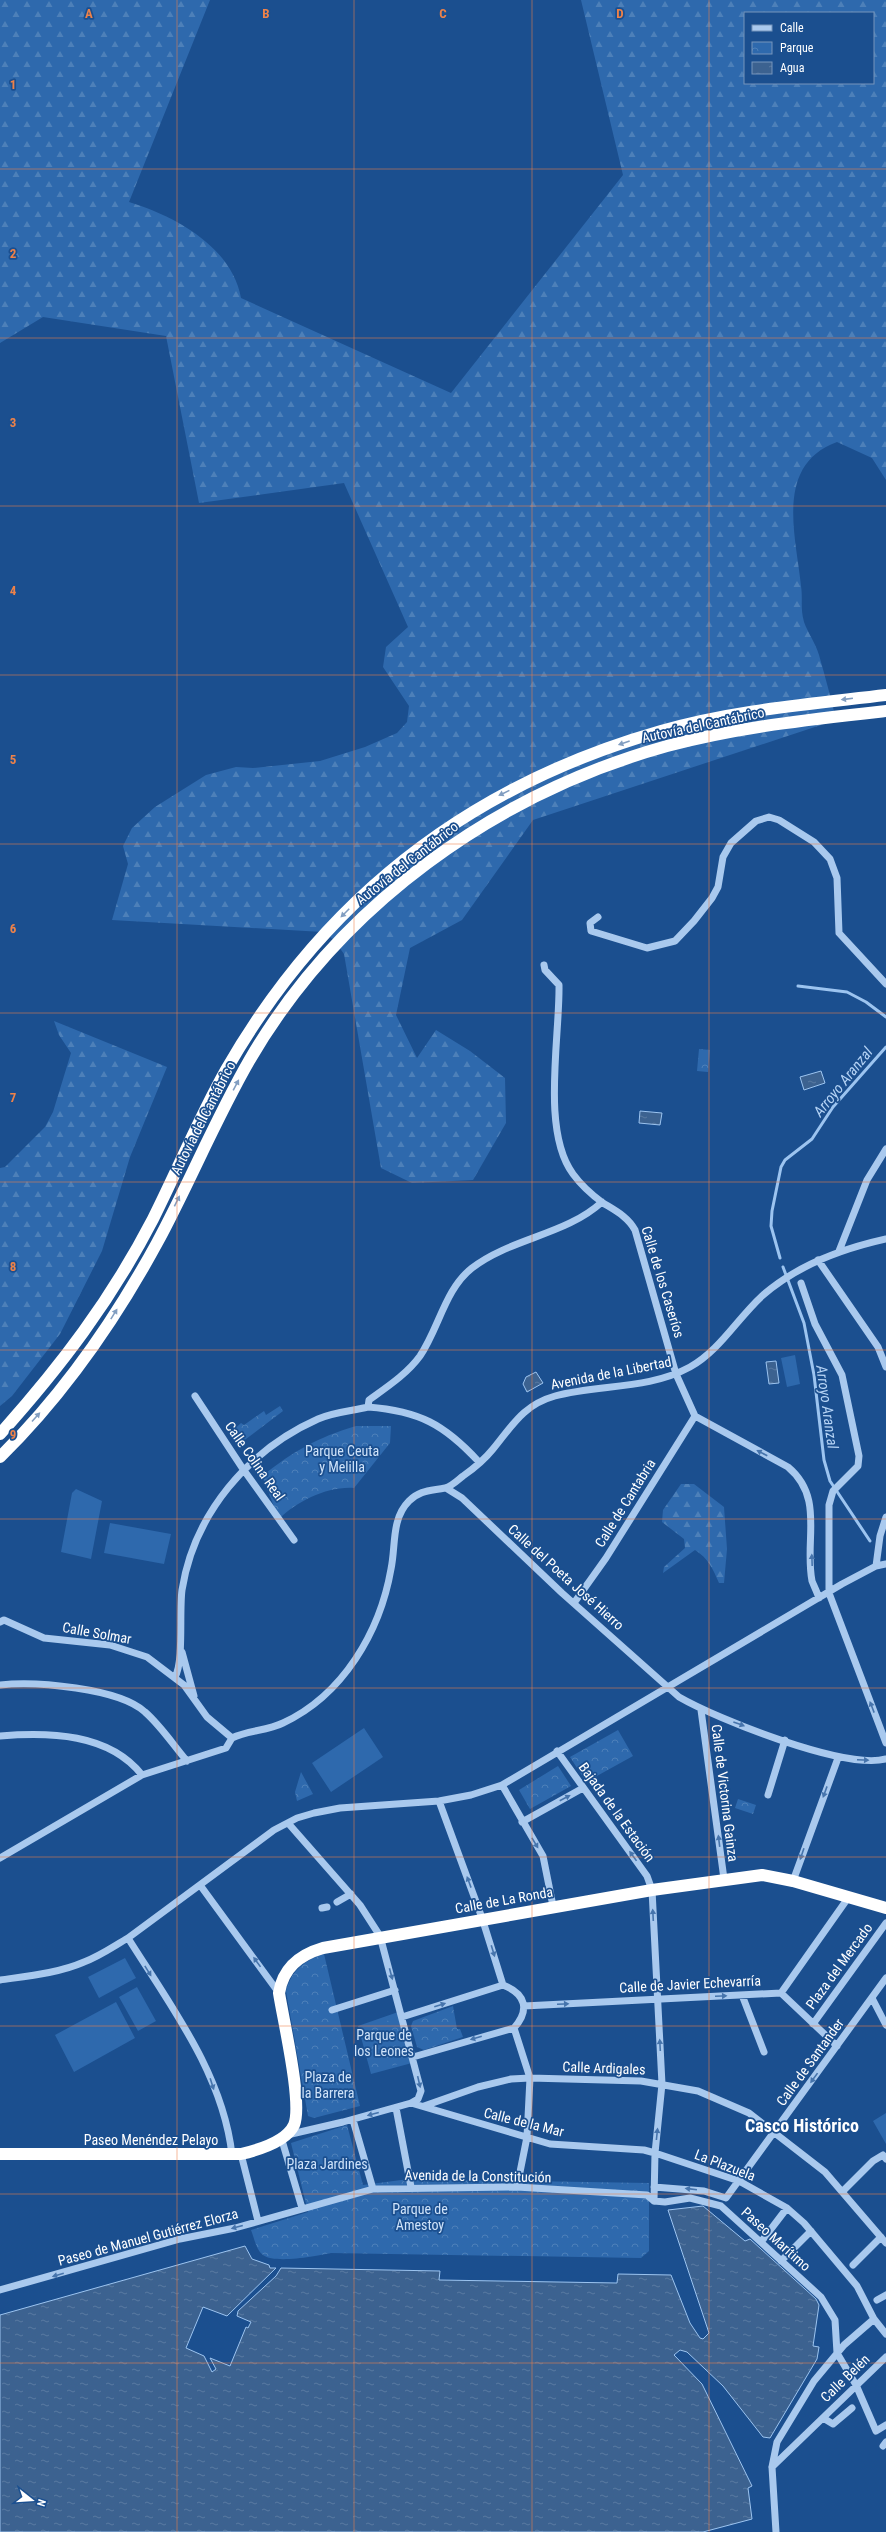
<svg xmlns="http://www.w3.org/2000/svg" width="886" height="2532" viewBox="0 0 886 2532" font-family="'Roboto Condensed',sans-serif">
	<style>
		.green { fill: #2e69ad }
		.forest { fill: url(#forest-firs); fill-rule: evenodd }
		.park { fill: url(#park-crowns) }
		.water { fill: url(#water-ripples); stroke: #9cc4f0 }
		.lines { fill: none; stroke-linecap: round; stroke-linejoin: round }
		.stream { stroke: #9cc4f0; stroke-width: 3 }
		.minor { stroke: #a9c9ee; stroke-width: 7 }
		.highway { stroke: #fff; stroke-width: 12 }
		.oneway { fill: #829ec1 }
		.oneway2 { fill: #4674ac }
		.grid { fill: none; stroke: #ee8249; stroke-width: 1; stroke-opacity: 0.55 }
		.labels { text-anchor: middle; stroke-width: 3.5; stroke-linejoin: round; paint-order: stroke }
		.street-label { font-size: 14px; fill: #fff; stroke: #1b4f8f }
		.park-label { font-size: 14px; fill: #cfe3fa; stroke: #1b4f8f }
		.water-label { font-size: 15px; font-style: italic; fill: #b5d3f5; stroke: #1b4f8f }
		.district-label { font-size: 18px; font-weight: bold; fill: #fff; stroke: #1b4f8f }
		.grid-label { font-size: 13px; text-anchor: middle; font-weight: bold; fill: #ee8249; stroke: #1b4f8f; stroke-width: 3.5; stroke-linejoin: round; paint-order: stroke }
	</style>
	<defs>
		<pattern id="forest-firs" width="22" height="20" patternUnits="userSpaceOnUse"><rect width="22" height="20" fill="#2e69ad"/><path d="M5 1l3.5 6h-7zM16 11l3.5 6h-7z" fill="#4d80b9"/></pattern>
		<pattern id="park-crowns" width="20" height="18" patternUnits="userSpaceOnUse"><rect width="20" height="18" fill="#2e69ad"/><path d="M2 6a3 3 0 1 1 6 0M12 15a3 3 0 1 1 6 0" fill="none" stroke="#4d80b9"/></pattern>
		<pattern id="water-ripples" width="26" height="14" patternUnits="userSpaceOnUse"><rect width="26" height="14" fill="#3c6290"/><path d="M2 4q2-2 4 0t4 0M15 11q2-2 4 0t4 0" fill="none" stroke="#597aa1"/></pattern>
	</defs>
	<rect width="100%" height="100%" fill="#1b4f8f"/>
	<path class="green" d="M795 1355 800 1384 787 1387 781 1358Z
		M76 1489 102 1501 91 1559 61 1552 72 1493Z
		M110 1523 171 1534 164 1564 104 1553Z
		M364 1728 383 1757 331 1792 312 1763Z
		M125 1958 136 1978 99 1998 88 1977Z
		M137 1987 156 2021 138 2031 119 1997Z
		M116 2002 135 2038 74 2072 55 2035Z
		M401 2011 412 2063 371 2074 358 2026Z
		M886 2113V2144L873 2121Z"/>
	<path class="forest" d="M0 0H210L129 202C175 216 232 247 241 298L451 393 623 175 581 0H886V480L872 458 837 442C774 465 796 536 801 586 803 600 800 607 804 622 808 633 816 644 819 655 825 676 831 698 836 720L533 820 462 920 410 948 396 1015 417 1058 436 1030 470 1051 505 1078 506 1123 473 1180 412 1183 381 1168 344 954 334 940 323 932 112 920 128 864 123 846 132 828 155 807 206 775 236 767 253 768 320 761 365 747 397 733 407 722 409 706 383 667 386 647 408 627 344 483 199 503 166 336 43 317 0 343ZM745 13H873V83H745Z
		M54 1021 167 1067 130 1157 102 1251 60 1334 12 1396 0 1406V1168L5 1167 45 1127 53 1112 71 1053 59 1035Z
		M681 1484H694L724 1507 727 1549 724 1583H719C713 1569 708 1558 695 1550L663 1573 664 1567 685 1548 684 1539 662 1522 663 1510Z"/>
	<path class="park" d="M699 1049 710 1050 708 1072 697 1071Z
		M280 1406 283 1411 238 1445 229 1434 241 1423 244 1425 264 1411 266 1415Z
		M356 1426H391L390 1443 354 1488C328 1486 297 1501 279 1519L262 1476C294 1451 316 1438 356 1426Z
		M618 1730 633 1756 586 1782 570 1757Z
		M558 1766 571 1786 530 1809 519 1790Z
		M301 1772 313 1794 297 1801 295 1792Z
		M738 1799 756 1805 753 1814 735 1808Z
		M324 1954 360 2106 314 2118 308 2116 286 1991C291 1971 305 1960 324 1954Z
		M453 2006 457 2029H460L463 2037 424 2050 417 2047 411 2026 413 2021Z
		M397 2017 408 2062 372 2070 362 2031Z
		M347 2125 363 2185 409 2179 649 2183V2251L641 2258 331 2253C317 2256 275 2264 263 2255 256 2250 254 2237 251 2230L308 2212 291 2143Z"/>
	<path class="water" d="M821 1071 825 1083 804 1090 800 1077Z
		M640 1111 662 1113 660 1125 639 1123Z
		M776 1361 779 1383 769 1384 766 1362Z
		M536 1372 543 1383 527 1392 523 1384 526 1377Z
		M703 2206 745 2241 750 2239 816 2299 819 2305 813 2346 819 2347 817 2359 770 2438 763 2437 723 2386 687 2352 680 2350 674 2355 702 2384 752 2486 748 2488 752 2519 703 2532H0V2315L245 2246 252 2259 269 2265 270 2268H276L227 2316 203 2307 186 2348 204 2356 212 2372 216 2369 210 2358 230 2366 246 2327 248 2328 251 2322 237 2316 238 2311 276 2276 281 2268 440 2271 439 2280 617 2283 618 2274 671 2275 690 2323 700 2338 703 2339 709 2333 668 2210Z"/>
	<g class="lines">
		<path class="stream" d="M798 986 847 992 866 1002 886 1017
			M780 1258 771 1226 772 1211 781 1167 785 1160 812 1139 833 1107 886 1047
			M783 1267 804 1323 814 1375 824 1460 830 1481 870 1541"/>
		<path class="minor" d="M598 917 590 923 591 931 647 948 675 941 694 921 712 898 718 887 723 857 731 843 756 821 769 817 779 820 814 842 830 859 837 878 839 933 886 984
			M544 965 545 970 559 985C560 1037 541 1131 573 1174 581 1185 592 1195 603 1203 616 1211 628 1217 635 1230L676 1374 695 1416 788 1467C825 1498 804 1540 812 1581 814 1586 817 1592 819 1598
			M839 1251 867 1180 886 1149
			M818 1260 878 1347 886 1367
			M801 1283 815 1324 842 1375 859 1456 858 1466 833 1491 829 1505V1593L886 1743
			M195 1396 243 1469 294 1540
			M368 1407C419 1411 444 1424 479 1462
			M446 1488 462 1498 562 1593 679 1697C717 1719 845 1770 886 1759
			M876 1566 880 1536 886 1517
			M574 1603 606 1558 695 1416
			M0 1622 4 1620 44 1638 110 1645 147 1657 184 1685 207 1717 232 1738
			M182 1652 194 1696
			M175 1677C184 1662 179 1612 182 1590 194 1514 248 1450 318 1419 333 1412 352 1411 368 1407L369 1400C387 1387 407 1374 420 1356 439 1328 445 1289 472 1268 511 1238 566 1235 602 1202
			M0 1685C35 1681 119 1688 145 1712 161 1726 174 1746 187 1761
			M701 1710 724 1879
			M0 1736C49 1732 109 1733 142 1775
			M232 1738C248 1730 267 1731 283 1723 343 1695 380 1632 391 1569 396 1546 391 1519 409 1501 420 1490 430 1491 445 1488 451 1487 458 1480 463 1476 473 1469 485 1459 493 1449 512 1426 523 1405 555 1396 599 1384 648 1390 690 1367 719 1351 737 1319 762 1296 797 1265 841 1249 886 1239
			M557 1751 647 1876 652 1890 662 2084 655 2153 654 2201
			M502 1785 543 1856 553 1906
			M768 1795 785 1740
			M439 1801 482 1918 503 1985
			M522 1822 583 1788
			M0 1858 142 1775 226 1748 232 1738
			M793 1881 838 1758
			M200 1885 279 1993
			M337 1902 351 1894
			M322 1908 327 1907
			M128 1938C170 2005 223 2074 232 2155
			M0 1980C28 1976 59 1973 84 1962 100 1956 114 1946 128 1938L274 1830 297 1818 314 1813 340 1808 439 1801 471 1795 502 1785 842 1584 876 1566 886 1564
			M503 1985C526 1994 530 2010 514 2028
			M781 1993 848 1898
			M742 1995 764 2052
			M872 1998 886 2025
			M524 2006 781 1993 837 2046
			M332 2010 395 1990
			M402 2017 503 1985
			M813 2024 886 1923
			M514 2028 530 2078 527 2137 517 2187
			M413 2057 514 2028
			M411 2103 550 2144 644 2150 655 2153 739 2181 787 2208 804 2223 857 2286 874 2319 844 2345 814 2381 777 2442 772 2467 776 2532
			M424 2106 478 2087 511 2079 530 2078 641 2081 698 2091 749 2113 825 2172 886 2243
			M396 2108 411 2187
			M353 2120 373 2189
			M287 2135 343 2122 411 2103 418 2099 421 2091 380 1936 360 1905 288 1823
			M281 2137 302 2208
			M241 2154 258 2221
			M654 2187 704 2191 726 2198 886 1978
			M843 2191 873 2161 883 2155 886 2159
			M654 2201 665 2202 690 2198 721 2206 821 2297 835 2320 837 2353 856 2385 876 2431 886 2425
			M761 2242 787 2208
			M781 2261 811 2231
			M853 2265 881 2237
			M0 2290 180 2239 235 2228 373 2189 517 2187 647 2195 654 2201
			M877 2300 886 2295
			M874 2319 886 2334
			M823 2418 833 2424 852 2408
			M883 2446 886 2442
			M772 2467 886 2357"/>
		<path class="highway" d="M0 1434C61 1366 111 1300 153 1219 178 1169 199 1118 226 1070 325 897 471 785 661 731 734 710 811 704 886 695
			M0 1457C63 1395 115 1320 157 1243 189 1184 215 1120 249 1061 339 906 494 794 667 746 738 727 813 719 886 711
			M0 2154H241C258 2150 286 2142 294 2125 303 2104 283 2019 279 1993 283 1968 299 1955 323 1948L652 1890 762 1875 793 1881 886 1908"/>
	</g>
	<defs><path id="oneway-solid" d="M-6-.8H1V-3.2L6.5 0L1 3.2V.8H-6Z"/></defs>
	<g class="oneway">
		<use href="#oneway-solid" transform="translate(847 699) rotate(173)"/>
		<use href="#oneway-solid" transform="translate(624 743) rotate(161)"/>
		<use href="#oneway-solid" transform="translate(504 793) rotate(154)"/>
		<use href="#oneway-solid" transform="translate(345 913) rotate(135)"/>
		<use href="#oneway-solid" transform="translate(236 1085) rotate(-62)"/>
		<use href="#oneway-solid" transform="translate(177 1201) rotate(-64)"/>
		<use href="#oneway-solid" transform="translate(114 1314) rotate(-58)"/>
		<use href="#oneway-solid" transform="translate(36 1417) rotate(-48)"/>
	</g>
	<g class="oneway2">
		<use href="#oneway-solid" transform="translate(762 1453) rotate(-152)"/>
		<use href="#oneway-solid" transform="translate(812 1560) rotate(-92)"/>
		<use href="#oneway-solid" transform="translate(872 1707) rotate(-111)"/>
		<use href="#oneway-solid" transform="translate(739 1724) rotate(20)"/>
		<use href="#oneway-solid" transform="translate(863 1760) rotate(2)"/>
		<use href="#oneway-solid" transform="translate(825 1792) rotate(110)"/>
		<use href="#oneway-solid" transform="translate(565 1798) rotate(-28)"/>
		<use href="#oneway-solid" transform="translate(719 1841) rotate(-97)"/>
		<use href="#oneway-solid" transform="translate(535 1843) rotate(59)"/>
		<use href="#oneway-solid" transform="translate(802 1854) rotate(109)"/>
		<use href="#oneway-solid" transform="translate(633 1856) rotate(-126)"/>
		<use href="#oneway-solid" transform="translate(469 1882) rotate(-110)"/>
		<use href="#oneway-solid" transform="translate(653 1915) rotate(-93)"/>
		<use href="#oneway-solid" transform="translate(493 1951) rotate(73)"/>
		<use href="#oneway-solid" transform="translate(257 1962) rotate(-126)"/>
		<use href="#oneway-solid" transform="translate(148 1971) rotate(58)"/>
		<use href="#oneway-solid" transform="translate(391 1974) rotate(75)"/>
		<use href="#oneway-solid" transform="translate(721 1996) rotate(-2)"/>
		<use href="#oneway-solid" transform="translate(563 2004) rotate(-3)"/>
		<use href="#oneway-solid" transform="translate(440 2005) rotate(-17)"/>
		<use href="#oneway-solid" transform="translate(476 2038) rotate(164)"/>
		<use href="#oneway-solid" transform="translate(660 2045) rotate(-93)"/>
		<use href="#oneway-solid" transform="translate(814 2078) rotate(126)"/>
		<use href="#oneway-solid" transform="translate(419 2082) rotate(77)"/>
		<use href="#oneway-solid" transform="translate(212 2084) rotate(72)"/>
		<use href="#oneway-solid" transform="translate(373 2114) rotate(165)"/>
		<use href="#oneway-solid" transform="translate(657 2134) rotate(-84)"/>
		<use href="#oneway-solid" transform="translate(691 2189) rotate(-173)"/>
		<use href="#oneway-solid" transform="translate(237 2227) rotate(165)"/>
		<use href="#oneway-solid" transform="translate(58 2275) rotate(164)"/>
	</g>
	<path class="grid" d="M177 0V2532M354 0V2532M532 0V2532M709 0V2532M0 169H886M0 338H886M0 506H886M0 675H886M0 844H886M0 1013H886M0 1182H886M0 1350H886M0 1519H886M0 1688H886M0 1857H886M0 2026H886M0 2194H886M0 2363H886"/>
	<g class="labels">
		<g class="street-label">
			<text transform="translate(703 725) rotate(-12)" y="5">Autovía del Cantábrico</text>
			<text transform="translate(407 863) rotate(-38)" y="5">Autovía del Cantábrico</text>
			<text transform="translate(203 1118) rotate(-63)" y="5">Autovía del Cantábrico</text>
			<text transform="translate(663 1282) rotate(73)" y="5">Calle de los Caseríos</text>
			<text transform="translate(611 1373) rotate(-11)" y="5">Avenida de la Libertad</text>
			<text transform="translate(255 1461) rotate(55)" y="5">Calle Colina Real</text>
			<text transform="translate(625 1503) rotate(-58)" y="5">Calle de Cantabria</text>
			<text transform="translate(566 1577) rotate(42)" y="5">Calle del Poeta José Hierro</text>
			<text transform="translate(97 1633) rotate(10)" y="5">Calle Solmar</text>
			<text transform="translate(725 1793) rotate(83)" y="5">Calle de Victorina Gainza</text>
			<text transform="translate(617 1812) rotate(54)" y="5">Bajada de la Estación</text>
			<text transform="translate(504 1900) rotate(-10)" y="5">Calle de La Ronda</text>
			<text transform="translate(839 1966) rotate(-54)" y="5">Plaza del Mercado</text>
			<text transform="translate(690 1984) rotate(-3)" y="5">Calle de Javier Echevarría</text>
			<text transform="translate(810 2062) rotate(-54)" y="5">Calle de Santander</text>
			<text transform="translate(604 2068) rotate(2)" y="5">Calle Ardigales</text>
			<text transform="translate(524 2122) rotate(14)" y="5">Calle de la Mar</text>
			<text x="151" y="2145">Paseo Menéndez Pelayo</text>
			<text transform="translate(725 2165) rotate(21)" y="5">La Plazuela</text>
			<text transform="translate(478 2176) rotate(1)" y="5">Avenida de la Constitución</text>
			<text transform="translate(148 2237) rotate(-15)" y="5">Paseo de Manuel Gutiérrez Elorza</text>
			<text transform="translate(776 2239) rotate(42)" y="5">Paseo Marítimo</text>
			<text transform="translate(845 2378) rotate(-44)" y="5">Calle Belén</text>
		</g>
		<g class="park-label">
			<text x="342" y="1456">Parque Ceuta<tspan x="342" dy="16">y Melilla</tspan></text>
			<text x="384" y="2040">Parque de<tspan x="384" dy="16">los Leones</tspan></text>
			<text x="328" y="2082">Plaza de<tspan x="328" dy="16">la Barrera</tspan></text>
			<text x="327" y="2169">Plaza Jardines</text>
			<text x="420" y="2214">Parque de<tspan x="420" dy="16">Amestoy</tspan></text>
		</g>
		<g class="water-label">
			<text transform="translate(843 1082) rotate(-51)" y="5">Arroyo Aranzal</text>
			<text transform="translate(827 1407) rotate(82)" y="5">Arroyo Aranzal</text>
		</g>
		<g class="district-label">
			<text x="802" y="2132">Casco Histórico</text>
		</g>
	</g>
	<g class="grid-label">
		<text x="89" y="18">A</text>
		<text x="266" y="18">B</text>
		<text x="443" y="18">C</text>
		<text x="620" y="18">D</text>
		<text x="13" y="89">1</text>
		<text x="13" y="258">2</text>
		<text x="13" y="427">3</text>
		<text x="13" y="595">4</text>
		<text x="13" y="764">5</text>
		<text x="13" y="933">6</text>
		<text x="13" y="1102">7</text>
		<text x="13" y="1271">8</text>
		<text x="13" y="1439">9</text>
	</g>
	<rect x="744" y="12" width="130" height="72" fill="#1b4f8f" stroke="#7695bc"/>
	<rect x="752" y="25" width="20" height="6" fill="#a9c9ee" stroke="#7695bc"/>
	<text x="780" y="32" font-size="12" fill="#ffffff">Calle</text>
	<rect x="752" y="42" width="20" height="12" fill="url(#park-crowns)" stroke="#7695bc"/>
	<text x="780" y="52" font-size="12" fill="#ffffff">Parque</text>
	<rect x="752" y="62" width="20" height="12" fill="url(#water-ripples)" stroke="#7695bc"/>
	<text x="780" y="72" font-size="12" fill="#ffffff">Agua</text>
	<g transform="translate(32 2500) rotate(107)" stroke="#1b4f8f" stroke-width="3" paint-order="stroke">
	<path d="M0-3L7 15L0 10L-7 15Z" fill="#ffffff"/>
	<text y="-6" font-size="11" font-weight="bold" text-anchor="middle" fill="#ffffff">N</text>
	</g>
</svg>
